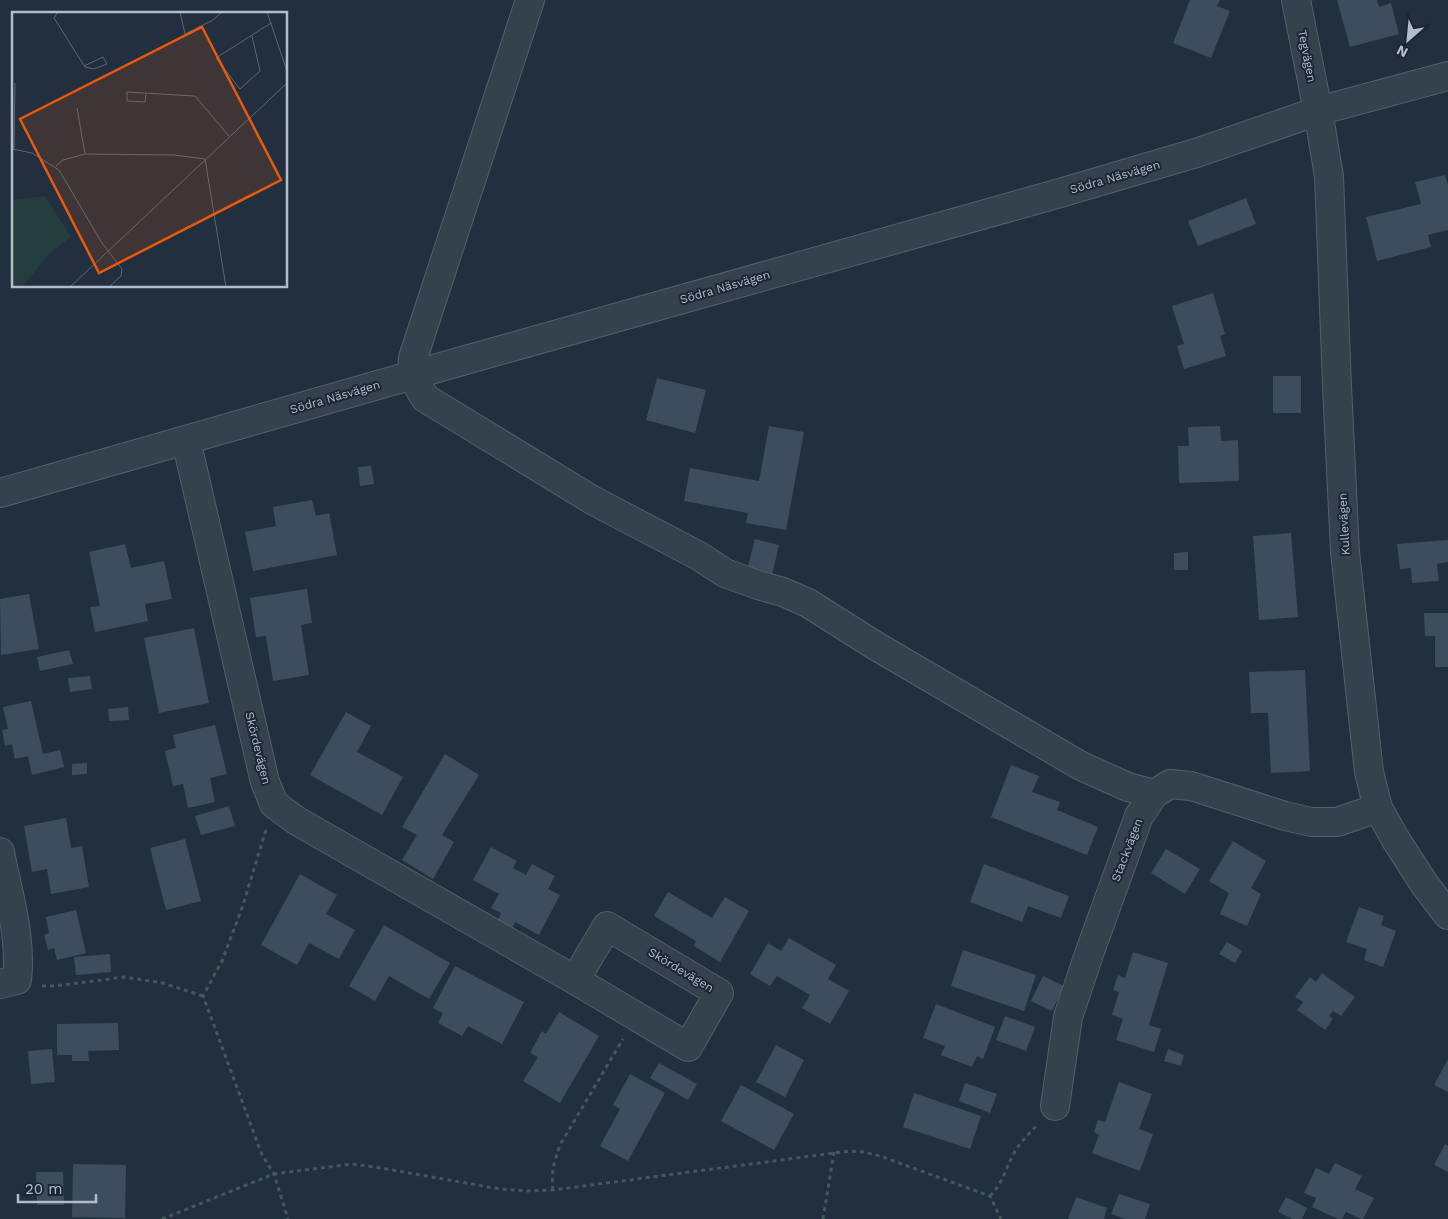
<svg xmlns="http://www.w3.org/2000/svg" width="1448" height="1219" viewBox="0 0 1448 1219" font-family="'Work Sans',sans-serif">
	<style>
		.building { fill: #3e4d5e }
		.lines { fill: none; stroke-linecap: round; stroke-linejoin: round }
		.street-casing { stroke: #545f6c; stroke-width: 30 }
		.path { stroke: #425a5c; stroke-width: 3; stroke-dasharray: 4 4; stroke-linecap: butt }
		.street { stroke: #36414e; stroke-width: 28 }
		.labels { text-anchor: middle; stroke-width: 4; stroke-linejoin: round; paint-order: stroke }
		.street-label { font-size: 12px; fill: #b2bcca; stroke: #1b2633 }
		.inset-road { fill: none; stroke: #5c6776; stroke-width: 1 }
		.view { fill: #e8590c; fill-opacity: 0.15; stroke: #e8590c; stroke-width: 2.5 }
		.inset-edge { fill: none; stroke: #b2bcca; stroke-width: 2.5 }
	</style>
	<rect width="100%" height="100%" fill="#222f3e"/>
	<path class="building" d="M1190 0H1220L1217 6 1230 11 1211 58 1173 43Z
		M1337 0H1377L1379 7 1391 3 1399 34 1350 47Z
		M1445 175 1448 185V230L1428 235 1431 247 1377 261 1366 217 1421 204 1415 182Z
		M1246 198 1256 224 1198 246 1188 221Z
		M1213 293 1225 334 1220 336 1226 356 1184 369 1177 346 1184 344 1172 306Z
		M1273 376H1301V413H1273Z
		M657 378 706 390 695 433 646 420Z
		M769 426 804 432 786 530 746 523 748 513 684 501 690 468 759 481Z
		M1220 426 1221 441 1238 440 1239 481 1179 483 1178 446H1189L1188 427Z
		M371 466 374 484 360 486 358 467Z
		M312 500 316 516 329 513 337 555 253 571 245 532 276 526 273 507Z
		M1291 533 1298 617 1259 620 1253 536Z
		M755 539 779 545 770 584 745 578Z
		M1448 540V562L1437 564 1439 581 1412 583 1411 568 1400 569 1397 544Z
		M125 544 131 568 164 561 172 599 145 604 148 621 95 632 90 607 100 606 89 552Z
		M1188 552V570H1174V553Z
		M307 589 312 623 301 625 309 675 273 681 266 636 256 637 250 598Z
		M29 594 39 649 1 655 0 599Z
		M1424 613H1448V667H1435V636H1425Z
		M194 628 209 703 159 713 144 638Z
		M69 650 73 664 40 671 37 657Z
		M1305 670 1310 771 1271 773 1268 713H1251L1249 672Z
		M90 676 92 689 70 692 68 678Z
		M31 701 43 754 60 750 64 767 32 775 28 756 15 759 12 744 5 746 2 730 8 729 3 707Z
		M128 707 129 720 109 721 108 709Z
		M346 712 371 726 357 752 403 777 382 815 310 775Z
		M215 725 227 774 210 778 215 802 188 808 183 784 173 786 165 751 176 748 173 735Z
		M445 754 479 775 442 835 454 842 433 879 402 860 417 835 402 827Z
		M87 763V774L72 775V764Z
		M1011 765 1039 776 1032 792 1060 802 1057 810 1098 827 1087 855 991 817Z
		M229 806 235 826 201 835 195 816Z
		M66 818 71 848 82 846 89 887 51 894 47 869 32 872 24 826Z
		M185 839 201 901 166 910 150 848Z
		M1233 841 1266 861 1251 888 1261 894 1247 926 1220 914 1229 893 1209 881Z
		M491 847 517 861 513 868 526 875 532 864 555 876 548 889 560 895 539 935 515 922 512 928 498 920 501 913 491 908 499 894 473 880Z
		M1166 849 1200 869 1185 894 1151 873Z
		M984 864 1069 896 1061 918 1028 906 1022 922 970 902Z
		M300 874 337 895 326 914 355 930 339 959 309 943 297 965 261 945Z
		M668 892 712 918 725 897 749 911 720 962 694 946 696 941 654 916Z
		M1359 907 1384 916 1381 925 1396 931 1383 967 1364 960 1367 949 1346 942Z
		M76 910 86 953 57 960 54 948 48 950 44 935 49 933 46 917Z
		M384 925 450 963 429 999 389 976 375 1001 349 986Z
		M789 938 836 965 828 979 849 991 830 1024 802 1008 810 995 777 976 770 986 750 974 768 943 781 951Z
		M1227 942 1242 951 1235 963 1219 954Z
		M963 950 1036 975 1024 1011 951 986Z
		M1133 952 1168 963 1149 1025 1161 1029 1154 1052 1116 1040 1123 1019 1112 1015 1119 992 1113 990 1118 975 1125 978Z
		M110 954 111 972 76 975 74 957Z
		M455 966 524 1002 502 1044 468 1026 462 1036 438 1023 443 1013 433 1008Z
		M1322 973 1355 997 1341 1016 1333 1011 1329 1016 1333 1019 1325 1030 1297 1010 1303 1002 1295 997 1310 977 1316 982Z
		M1043 976 1064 986 1052 1011 1031 1001Z
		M936 1004 995 1027 983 1059 977 1056 972 1067 941 1055 945 1046 923 1038Z
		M559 1012 599 1036 560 1103 523 1081 538 1057 530 1053 542 1031 546 1034Z
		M1005 1016 1035 1027 1026 1051 996 1040Z
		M118 1023 119 1050 88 1051 89 1061H72V1055H57V1024Z
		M776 1045 804 1060 785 1097 756 1082Z
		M52 1049 55 1082 31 1084 28 1051Z
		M1168 1049 1184 1055 1181 1066 1164 1061Z
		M1448 1059V1092L1434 1085Z
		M659 1063 697 1084 688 1100 650 1078Z
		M630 1074 665 1093 628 1161 600 1146 620 1109 613 1105Z
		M1119 1082 1152 1094 1139 1129 1153 1134 1140 1171 1092 1153 1099 1135 1094 1132 1098 1120 1105 1122Z
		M965 1083 997 1094 990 1113 959 1101Z
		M741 1085 794 1114 774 1150 721 1121Z
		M914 1093 981 1116 970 1149 903 1127Z
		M1445 1144 1448 1146V1172L1434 1165Z
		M1335 1163 1362 1176 1355 1189 1374 1198 1363 1219H1361L1346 1212 1342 1219H1338L1312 1207 1316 1198 1304 1193 1316 1168 1329 1174Z
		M73 1164 126 1165 125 1218 72 1217Z
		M36 1172H63L64 1205H37Z
		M1119 1194 1150 1204 1145 1219H1125L1111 1214Z
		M1076 1197 1107 1208 1104 1219H1068Z
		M1286 1197 1307 1208 1302 1219H1292L1278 1212Z"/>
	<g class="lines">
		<g class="street-casing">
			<path id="street" d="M530 0 413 358 412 375 425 398 594 501 699 556 725 573 758 585 783 592 808 603 876 646 1081 766 1128 787 1154 794
				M1296 0 1318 111 1329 176 1337 386 1345 552 1369 772 1378 808 1396 840 1425 885 1448 915
				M186 440 265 782 274 804 297 821 575 980 688 1047 719 993 607 926 575 980
				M0 493 462 361 1053 195 1196 153 1318 111 1448 76
				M0 852C8 894 22 937 17 980L0 984
				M1055 1106 1068 1017 1089 954 1139 816 1154 794 1170 784 1191 786 1285 816 1311 822H1337L1378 808"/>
		</g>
		<path class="path" d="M266 830 242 908 222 961 203 996 262 1155 274 1174 288 1219
			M42 986H55L124 977 163 983 203 996
			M553 1190C551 1171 554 1162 560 1145L623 1039
			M990 1196C1003 1183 1005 1170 1013 1155 1019 1143 1029 1134 1038 1124
			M162 1219 274 1174 352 1164 375 1167 500 1189 527 1191 553 1190 850 1151 864 1152 880 1156 990 1196 1001 1219
			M823 1219 834 1152"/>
		<use href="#street" class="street"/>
	</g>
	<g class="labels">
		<g class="street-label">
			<text transform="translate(1307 56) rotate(79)" y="4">Tegvägen</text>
			<text transform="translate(1115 177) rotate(-16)" y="4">Södra Näsvägen</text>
			<text transform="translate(725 287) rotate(-16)" y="4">Södra Näsvägen</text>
			<text transform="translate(335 397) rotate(-16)" y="4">Södra Näsvägen</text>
			<text transform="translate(1344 524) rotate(-93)" y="4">Kullevägen</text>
			<text transform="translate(258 748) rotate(76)" y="4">Skördevägen</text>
			<text transform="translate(1127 850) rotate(-69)" y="4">Stackvägen</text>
			<text transform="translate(681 970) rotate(31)" y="4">Skördevägen</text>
		</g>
	</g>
	<g transform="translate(12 12)">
		<rect width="275" height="275" fill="#222f3e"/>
		<path d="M33 184 59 225 39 240 10 275H0V188Z" fill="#243d3f"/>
		<path class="inset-road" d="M46 0 42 6 73 55 82 57 95 52 91 45 72 54M168 0 173 22 201 8 210 0M255 0 275 59M240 24 248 59 228 77 204 46 259 11M134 81 133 90 115 89V80L183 84 217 124M0 137 20 141 47 158 90 231 110 257 109 264 97 275M2 137 3 71M73 142 162 143 193 147 214 275M44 154 51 148 73 142 65 96M58 275 275 71"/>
		<path class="view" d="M190 15 269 168 87 261 8 107Z"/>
		<rect width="275" height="275" class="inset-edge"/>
	</g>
	<g transform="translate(1408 40) rotate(207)" stroke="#1b2633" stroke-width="4" paint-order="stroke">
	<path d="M0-4L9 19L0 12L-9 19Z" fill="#b2bcca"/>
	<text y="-8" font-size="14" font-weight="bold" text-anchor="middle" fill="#b2bcca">N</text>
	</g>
	<path d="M18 1194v8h78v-8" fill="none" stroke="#b2bcca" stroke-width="2.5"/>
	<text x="25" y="1194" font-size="15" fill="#b2bcca" stroke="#1b2633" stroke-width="4" paint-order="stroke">20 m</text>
</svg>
